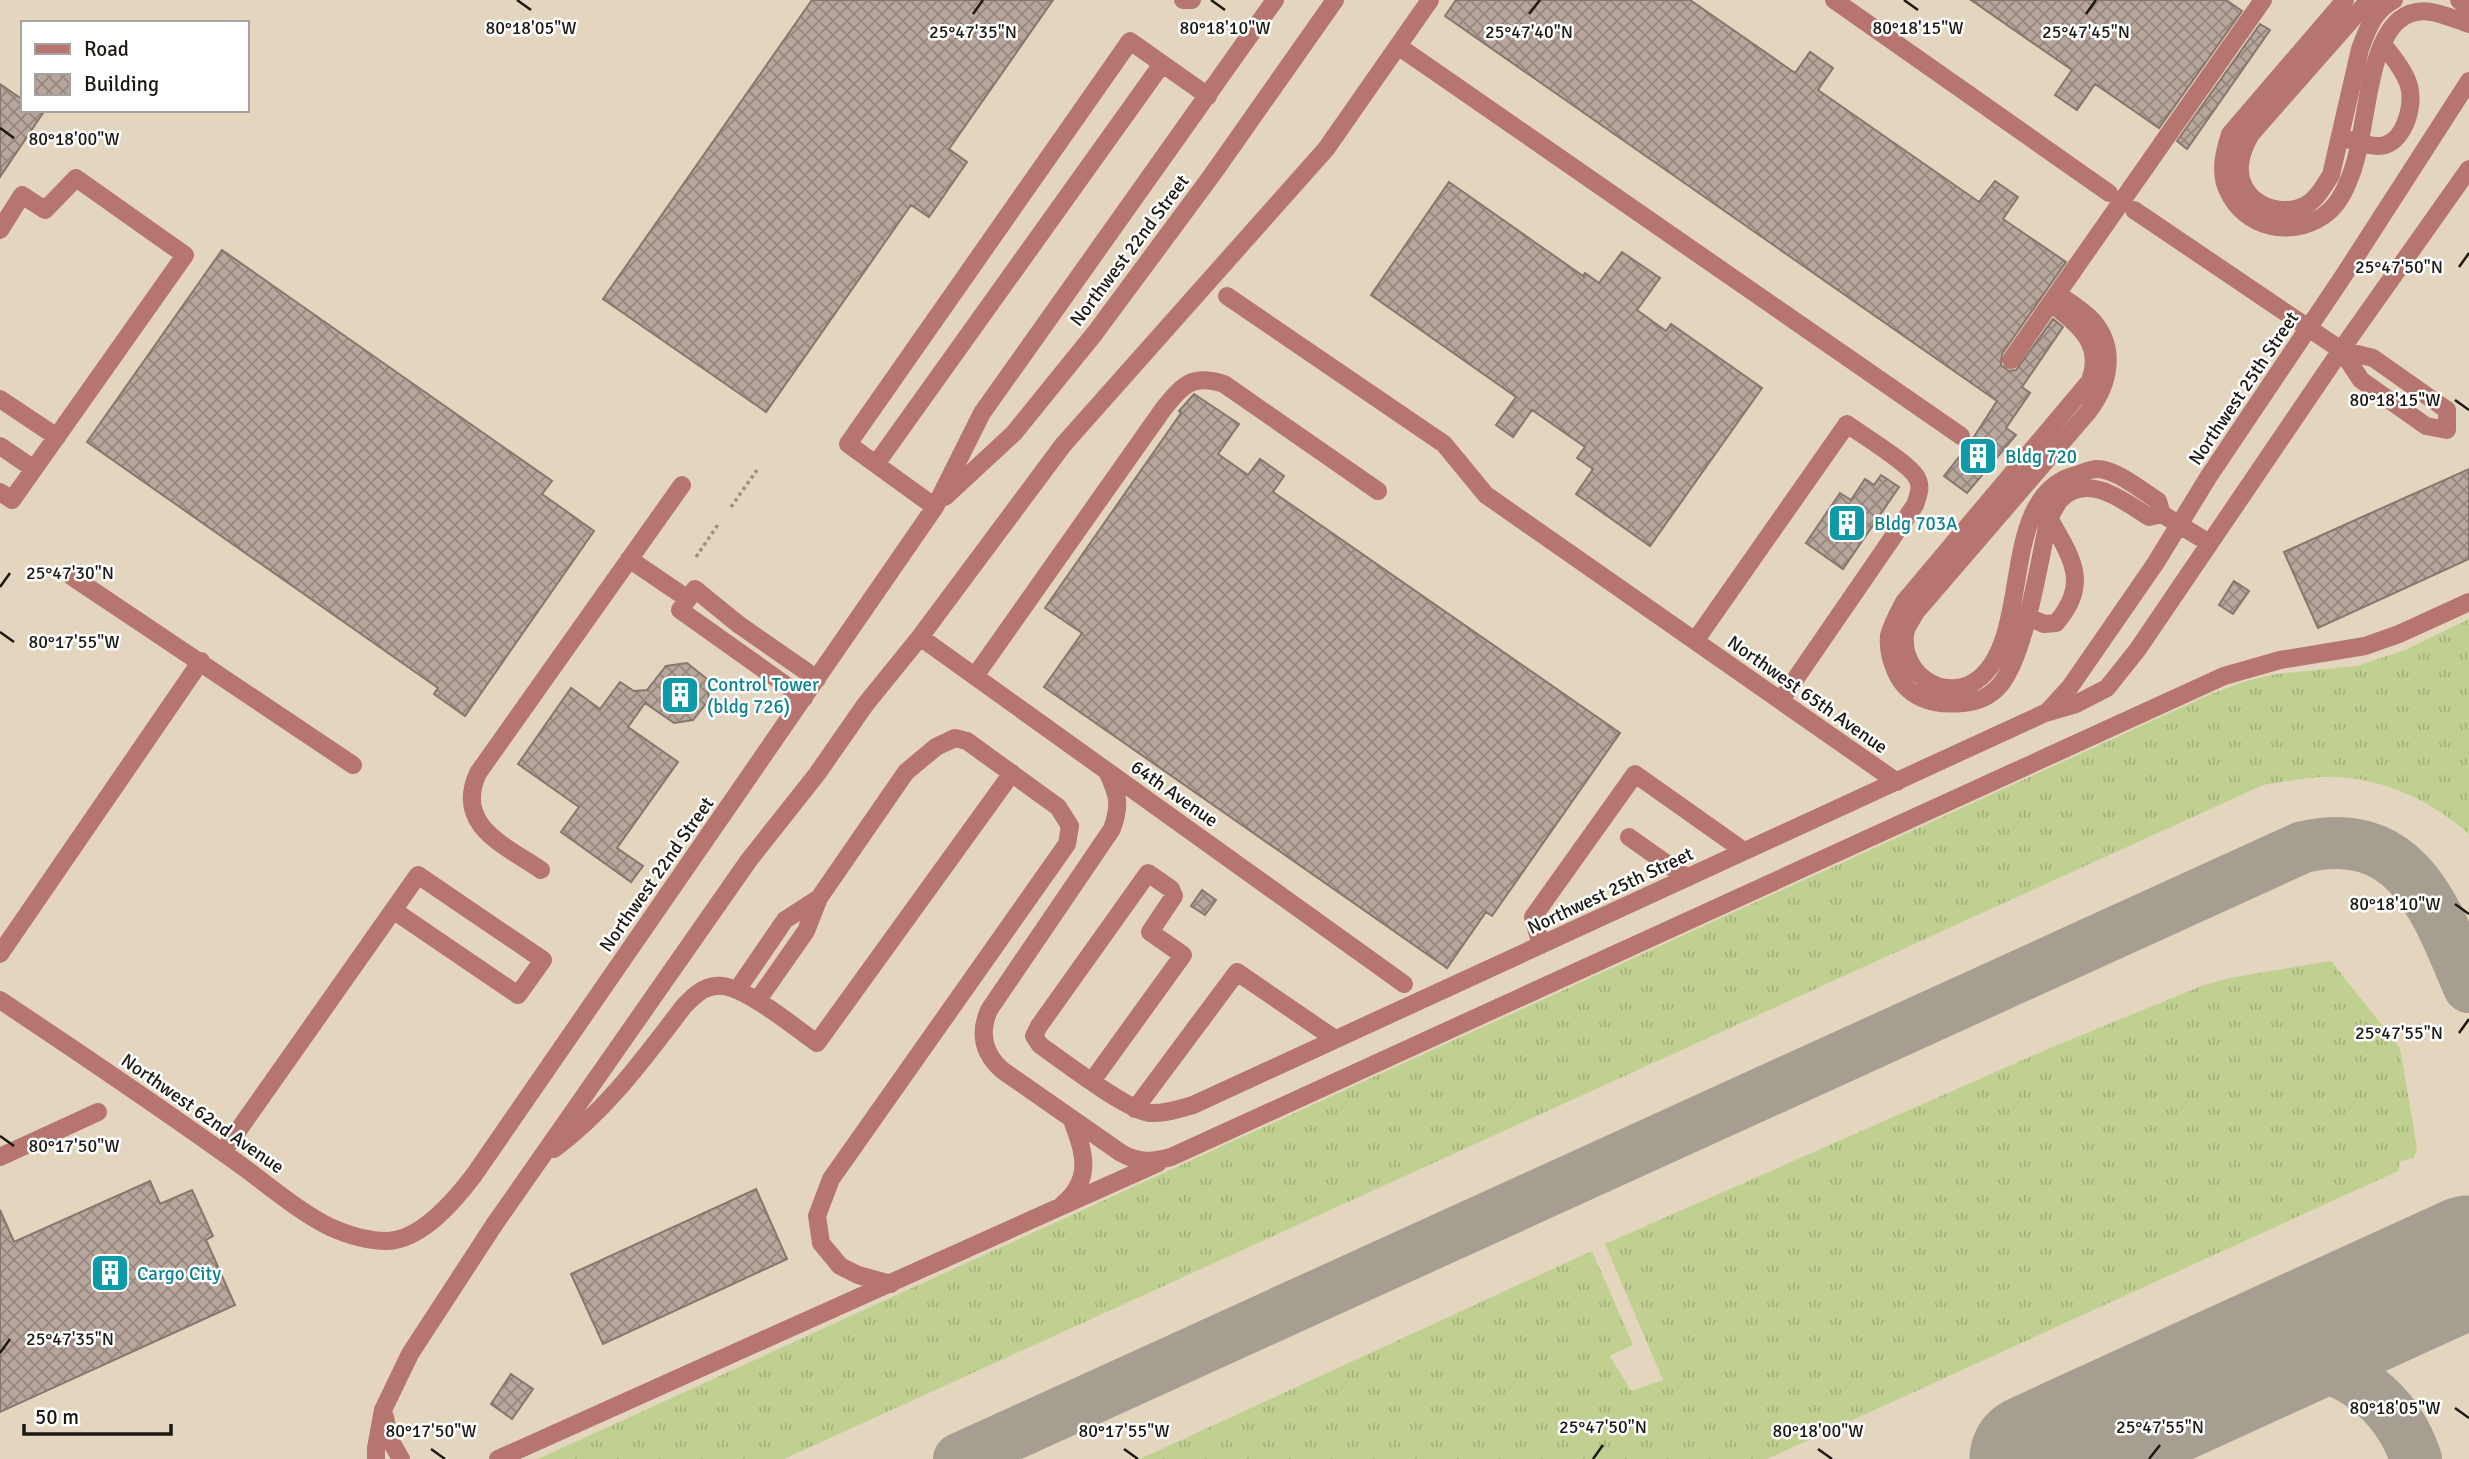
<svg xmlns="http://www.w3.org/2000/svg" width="2469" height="1459" viewBox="0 0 2469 1459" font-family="Signika,sans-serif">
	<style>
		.built { fill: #e4d6be; fill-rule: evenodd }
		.grass { fill: url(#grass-tufts) }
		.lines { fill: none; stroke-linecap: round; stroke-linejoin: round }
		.taxiway { stroke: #a69f91; stroke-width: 52 }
		.runway { stroke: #a69f91; stroke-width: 131 }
		.building { fill: url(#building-cross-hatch); stroke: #87766d; stroke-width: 2 }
		.path { stroke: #999285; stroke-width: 3.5; stroke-dasharray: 3.5 3.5; stroke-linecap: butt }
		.minor { stroke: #b6756f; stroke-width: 18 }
		.minor-bridge { stroke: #b6756f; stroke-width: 18 }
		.ticks { fill: none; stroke: #1c1812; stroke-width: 2.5 }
		.labels { text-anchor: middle; stroke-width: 5; stroke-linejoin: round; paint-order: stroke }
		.street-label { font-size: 19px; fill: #1c1812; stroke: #fff }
		.culture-label { font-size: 19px; fill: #0d838f; stroke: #fff; text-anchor: start }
		.ticks-label { font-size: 18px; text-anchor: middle; fill: #1c1812; stroke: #fff; stroke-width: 5; stroke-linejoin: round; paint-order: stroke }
	</style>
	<defs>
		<pattern id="grass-tufts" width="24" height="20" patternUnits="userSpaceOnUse" patternTransform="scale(1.75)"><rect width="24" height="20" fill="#bfd091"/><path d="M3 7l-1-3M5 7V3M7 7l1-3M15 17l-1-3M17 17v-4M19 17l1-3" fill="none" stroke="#a4b27c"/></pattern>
		<pattern id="building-cross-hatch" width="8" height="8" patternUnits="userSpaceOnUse" patternTransform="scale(1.75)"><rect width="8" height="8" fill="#b8a69c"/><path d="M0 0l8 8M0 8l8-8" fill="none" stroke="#95867e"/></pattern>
	</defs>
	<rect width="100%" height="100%" fill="#ede4d2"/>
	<path class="built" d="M0 0H2469V1459H0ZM23 23H247V110H23Z"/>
	<path class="grass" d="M2469 619V834C2435 803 2385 779 2338 777 2313 776 2288 781 2263 785L784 1459H538L2211 694 2246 681 2277 674 2357 666 2405 650Z
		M2331 961 2400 1048 2417 1148 2414 1158 2400 1161 2398 1171 1767 1459H1140L1592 1251 1633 1345 1610 1356 1631 1391 1663 1380 1605 1244 2050 1048 2204 985 2230 978Z"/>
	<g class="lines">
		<path class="taxiway" d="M2209 1380C2235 1372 2260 1363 2287 1362 2347 1360 2398 1404 2416 1459
			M959 1459 2303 847C2408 823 2436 910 2469 987"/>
		<path class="runway" d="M2035 1459 2469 1261"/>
	</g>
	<path class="building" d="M812 0H1053L949 149 967 162 929 217 911 205 766 412 603 299Z
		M1456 0H1690L1795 73 1810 52 1833 68 1818 90 1979 202 1995 181 2018 197 2003 219 2066 262 2002 354 2001 365 2009 371 2016 370 2053 319 2063 327 2022 387 2030 393 2006 428 2016 435 1967 493 1944 476 1970 443 1997 401 1445 16Z
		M1971 0H2226L2242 11 2159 128 2095 84 2077 110 2055 95 2072 70Z
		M2260 24 2270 30 2187 149 2177 141Z
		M0 84 23 100V110H45L0 177Z
		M1449 182 1583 276 1585 273 1599 283 1622 252 1660 278 1637 310 1666 331 1671 324 1762 388 1650 546 1576 494 1593 469 1577 458 1585 447 1532 410 1513 437 1496 425 1516 397 1371 295Z
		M222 250 552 481 542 494 594 531 465 716 434 694 438 688 87 442Z
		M1194 394 1239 424 1218 454 1248 475 1260 459 1284 476 1273 492 1620 733 1492 916 1486 912 1447 968 1044 687 1082 633 1045 608 1181 413 1179 411Z
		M2469 469V559L2318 628 2284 552Z
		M1881 475 1899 487 1843 569 1806 543 1840 493 1851 500 1865 479 1874 485Z
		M2234 581 2249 591 2233 614 2219 605Z
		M687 663 707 679 709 700 693 720 674 723 645 703 628 727 678 762 617 848 643 866 631 882 561 832 579 807 518 764 571 688 600 709 620 682 634 691 647 690 666 666Z
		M1202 890 1216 900 1205 915 1191 906Z
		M150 1181 160 1204 192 1190 213 1236 206 1240 235 1305 0 1412V1210L14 1242Z
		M756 1189 787 1259 603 1344 571 1274Z
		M511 1374 533 1389 512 1419 491 1404Z"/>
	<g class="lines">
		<path class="path" d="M731 507 757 470
			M696 557 719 523"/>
		<path class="minor" d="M1183 0H1192
			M1834 0 2109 193
			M2345 0 2230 134C2224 153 2219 173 2228 191 2245 228 2290 238 2323 216 2335 208 2343 195 2348 182 2368 140 2364 50 2399 20 2421 2 2445 16 2469 24
			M2369 0 2251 134C2245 144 2241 153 2240 165 2237 200 2276 220 2306 205 2317 199 2324 186 2331 175L2360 49C2367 30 2374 10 2394 0
			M2459 0 2469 9
			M1398 46 1961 436
			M2168 135 2263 0
			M2350 140C2358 142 2368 146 2377 146 2403 147 2415 107 2409 86 2405 71 2392 56 2383 44
			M2134 210 2341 350 2373 358 2447 410V430L2426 426 2361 380 2341 350
			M0 230 22 195 45 210 76 178 185 255 12 500 0 492
			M2058 294C2069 302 2083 310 2093 321 2117 349 2109 385 2088 412L1916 612C1913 618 1905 628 1905 635 1901 677 1949 705 1981 677 2033 631 1998 495 2076 475 2082 473 2091 469 2097 469 2116 469 2142 491 2158 501L2162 514 2209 543
			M1227 296 1444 444 1486 495 1897 782
			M2051 303C2078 325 2104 343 2090 381L1904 602C1898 613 1892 624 1889 636 1888 647 1890 657 1894 667 1905 698 1933 706 1963 703 1977 702 1991 696 2000 685 2026 654 2039 560 2049 518 2053 512 2056 504 2061 499 2088 472 2124 501 2149 517L2162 514
			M2011 360 2073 271
			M0 399 57 437
			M0 446 34 469
			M876 464 1162 64
			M945 497 1014 433 1095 333 1212 175 1335 0
			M935 507 848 444 1130 41 1208 96
			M629 559 688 599
			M71 576 353 765
			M2017 612 2044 624 2056 623C2091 583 2071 557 2049 518
			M920 637 1404 984
			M1695 641 1847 424C1862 435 1910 464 1917 478 1922 487 1918 496 1915 505L1781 700
			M975 676 1164 408C1184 384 1192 374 1224 384L1378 491
			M804 698 680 610 695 589 738 624 817 679
			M2048 711 2070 687 2155 564 2209 476 2344 275 2469 81
			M1107 771C1118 795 1121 804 1112 829L989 1010C979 1033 983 1053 1002 1070L1121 1153C1138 1163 1153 1162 1171 1157L2224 676 2280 660 2365 646 2399 634 2469 602
			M1629 837 1687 878
			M541 870C504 845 454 825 478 773L682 485
			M1541 945 1533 917 1635 774 1744 851
			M0 954 201 661
			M737 990 785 920 819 898
			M0 1000C75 1050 151 1101 225 1154 258 1176 295 1210 330 1227 348 1235 368 1241 387 1241 422 1240 455 1200 474 1175L935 507 982 413 1275 0
			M757 1001 806 931 819 898 906 772 936 747 955 738 967 741 1058 807 1070 826 1067 844 831 1179 817 1216 821 1243 840 1266 858 1275 891 1284
			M1092 1081 1183 955 1150 932 1174 896 1171 889 1148 873 1039 1026 1034 1036 1040 1045C1061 1060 1128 1111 1150 1113 1165 1114 1179 1109 1193 1105L2045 713 2076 704 2107 688 2138 649 2341 350 2469 169
			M1135 1109 1237 972 1335 1039
			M554 1149C607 1110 644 1058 684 1006 693 997 702 987 716 986 741 982 795 1028 817 1043L1012 773
			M223 1152 418 875 543 960 518 995 393 910
			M0 1157 98 1112
			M1062 1205C1094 1179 1084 1151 1071 1118
			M385 1417 389 1438 401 1459
			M376 1459V1448L383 1410 410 1354 494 1225 749 860 817 774 865 705 920 637 1063 445 1326 149 1430 0
			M498 1459 1158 1163"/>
		<path class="minor-bridge" d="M2073 271 2168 135"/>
	</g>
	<path class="ticks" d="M517 0 531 10M1211 0 1225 10M1904 0 1918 10M973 14 983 0M1529 14 1540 0M2086 14 2096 0M0 128 14 138M2459 267 2469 253M2455 400 2469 410M0 587 10 573M0 632 14 642M2455 904 2469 914M2459 1033 2469 1019M0 1136 14 1146M0 1353 10 1339M2455 1408 2469 1418M431 1449 445 1459M1124 1449 1138 1459M1818 1449 1832 1459M1593 1459 1603 1445M2149 1459 2160 1445"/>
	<defs>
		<g id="building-square" transform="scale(2.0125)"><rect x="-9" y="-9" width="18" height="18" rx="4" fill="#0f9aa8" stroke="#fff"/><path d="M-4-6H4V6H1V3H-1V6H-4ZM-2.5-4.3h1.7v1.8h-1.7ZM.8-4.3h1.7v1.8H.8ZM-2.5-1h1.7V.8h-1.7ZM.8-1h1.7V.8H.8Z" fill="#fff"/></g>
	</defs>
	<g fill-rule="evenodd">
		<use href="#building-square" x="1978" y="456"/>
		<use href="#building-square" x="1847" y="523"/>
		<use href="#building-square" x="680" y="695"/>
		<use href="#building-square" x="110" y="1273"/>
	</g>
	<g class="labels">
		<g class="street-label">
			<text transform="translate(1129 250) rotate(-53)" y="7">Northwest 22nd Street</text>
			<text transform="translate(2243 388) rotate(-56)" y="7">Northwest 25th Street</text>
			<text transform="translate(1808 694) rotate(35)" y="7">Northwest 65th Avenue</text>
			<text transform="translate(1175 793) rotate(35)" y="7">64th Avenue</text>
			<text transform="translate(656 874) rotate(-55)" y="7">Northwest 22nd Street</text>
			<text transform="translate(1610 890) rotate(-25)" y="7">Northwest 25th Street</text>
			<text transform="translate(203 1113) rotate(35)" y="7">Northwest 62nd Avenue</text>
		</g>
		<g class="culture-label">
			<text x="2005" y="463">Bldg 720</text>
			<text x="1874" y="530">Bldg 703A</text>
			<text x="707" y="691">Control Tower<tspan x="707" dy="22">(bldg 726)</tspan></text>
			<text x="137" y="1280">Cargo City</text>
		</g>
	</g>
	<g class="ticks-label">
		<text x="531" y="34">80°18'05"W</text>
		<text x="1225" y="34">80°18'10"W</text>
		<text x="1918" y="34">80°18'15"W</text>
		<text x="973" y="38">25°47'35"N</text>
		<text x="2086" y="38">25°47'45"N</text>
		<text x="1529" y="38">25°47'40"N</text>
		<text x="74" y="145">80°18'00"W</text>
		<text x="2399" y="273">25°47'50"N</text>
		<text x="2395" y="406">80°18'15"W</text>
		<text x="70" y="579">25°47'30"N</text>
		<text x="74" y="648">80°17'55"W</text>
		<text x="2395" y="910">80°18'10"W</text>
		<text x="2399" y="1039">25°47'55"N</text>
		<text x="74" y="1152">80°17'50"W</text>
		<text x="70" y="1345">25°47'35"N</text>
		<text x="2395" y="1414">80°18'05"W</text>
		<text x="1603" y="1433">25°47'50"N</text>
		<text x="2160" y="1433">25°47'55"N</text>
		<text x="431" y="1437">80°17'50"W</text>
		<text x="1124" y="1437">80°17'55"W</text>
		<text x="1818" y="1437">80°18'00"W</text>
	</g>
	<rect x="21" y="21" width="228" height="91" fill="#ffffff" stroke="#a4a3a0" stroke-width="2"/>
	<rect x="35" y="44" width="35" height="10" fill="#b6756f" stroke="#a4a3a0" stroke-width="2"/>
	<text x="84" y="56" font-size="21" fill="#1c1812">Road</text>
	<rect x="35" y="74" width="35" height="21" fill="url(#building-cross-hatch)" stroke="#a4a3a0" stroke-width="2"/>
	<text x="84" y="91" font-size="21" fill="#1c1812">Building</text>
	<path d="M24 1424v10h147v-10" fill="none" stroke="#1c1812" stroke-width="3.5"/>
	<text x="35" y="1424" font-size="21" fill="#1c1812" stroke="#ffffff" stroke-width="5" paint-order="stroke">50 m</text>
</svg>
